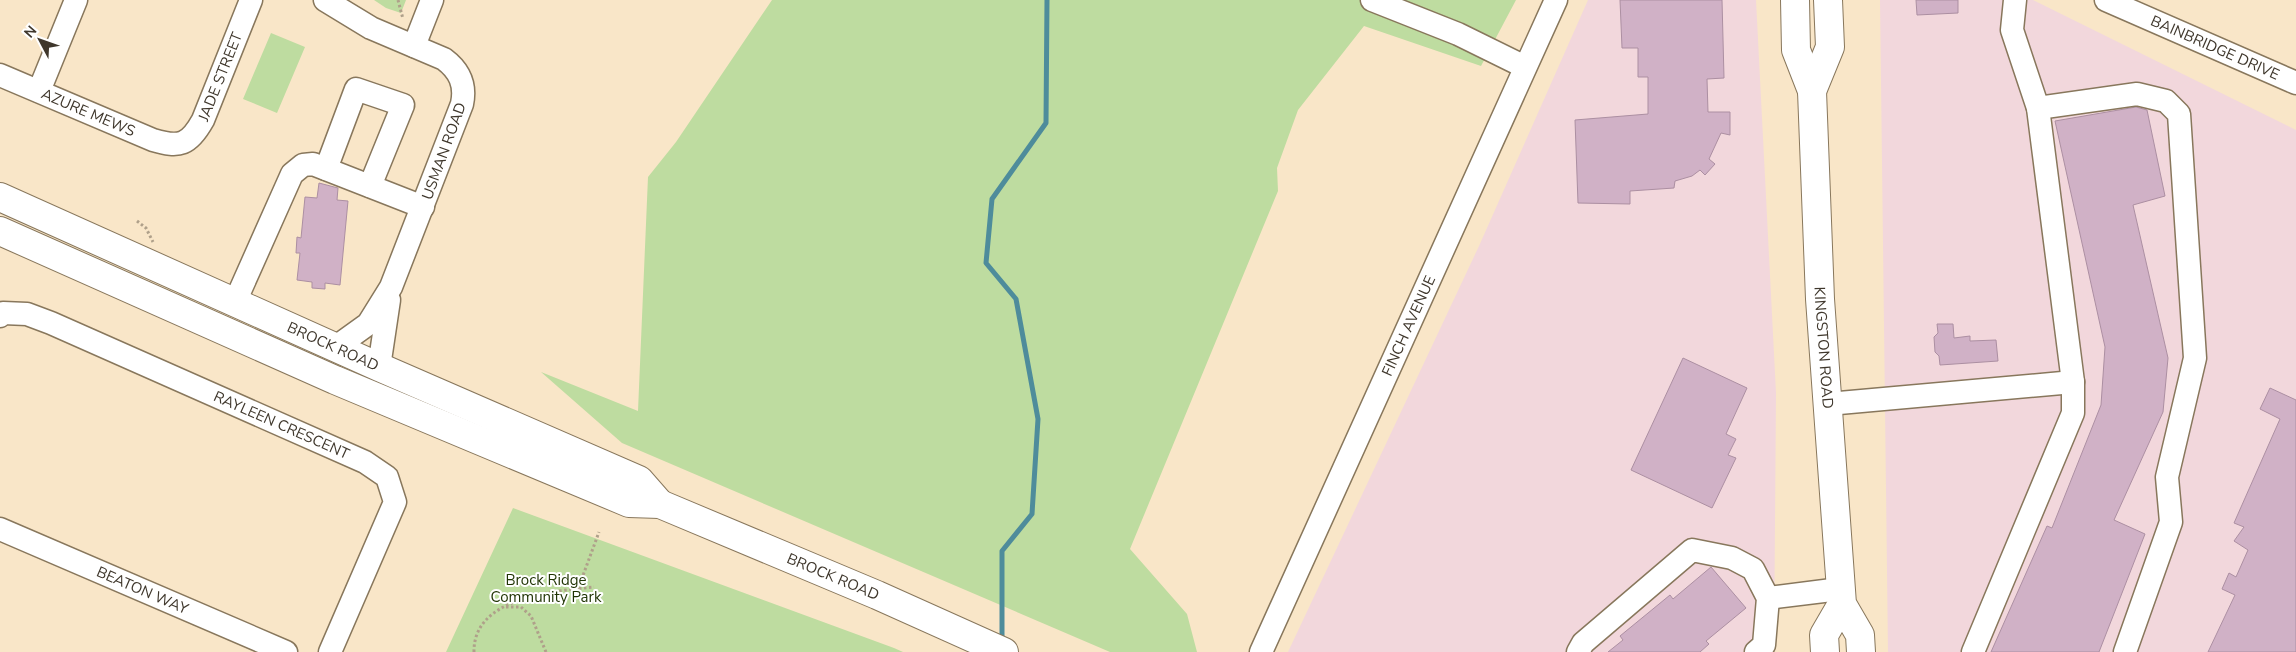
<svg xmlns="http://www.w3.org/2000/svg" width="2296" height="652" viewBox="0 0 2296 652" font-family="'Nunito Sans',sans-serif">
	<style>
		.commercial { fill: #f2d7dc }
		.green { fill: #bedca0 }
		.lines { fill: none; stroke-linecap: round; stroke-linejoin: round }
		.stream { stroke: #4e8c9b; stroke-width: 5 }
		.building { fill: #d0b1c6; stroke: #ac8fa2 }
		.minor-casing { stroke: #88775c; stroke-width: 25 }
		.major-casing { stroke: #88775c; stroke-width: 30 }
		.path { stroke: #afa08a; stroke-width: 3; stroke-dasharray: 2.5 2.5; stroke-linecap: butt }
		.minor { stroke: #fff; stroke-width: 22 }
		.major { stroke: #fff; stroke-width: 28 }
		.labels { text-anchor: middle; stroke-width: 4; stroke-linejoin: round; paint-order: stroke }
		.street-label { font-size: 15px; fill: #3f372c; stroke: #fff }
		.park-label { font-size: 15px; fill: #1f3303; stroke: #fff }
	</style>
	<rect width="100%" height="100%" fill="#f9e6c8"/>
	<path class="commercial" d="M1588 0H1756L1776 393 1774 652H1288L1479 246Z
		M1880 0H2033L2296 130V652H1888Z"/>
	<path class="green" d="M374 0H406L401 13 386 8Z
		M772 0H1516L1481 66 1364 26 1298 110 1277 168 1278 191 1130 549 1187 614 1197 652H1110L622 443 541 372 638 411 648 177 676 142Z
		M271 33 305 47 277 113 243 99Z
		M513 508 894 648 903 652H446Z"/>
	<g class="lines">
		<path class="stream" d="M1002 642V551L1032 514 1038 419 1016 299 986 263 992 199 1046 123 1047 0"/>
	</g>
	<path class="building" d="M1620 0H1722L1724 78 1707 79 1708 112H1730V135L1721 133 1709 159 1715 164 1705 175 1700 170 1692 176 1675 181 1674 188 1630 191V204L1578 203 1575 120 1648 114V77H1638V48H1622Z
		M1916 0H1958V13L1917 15Z
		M2136 107 2147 110 2165 196 2133 205 2168 358 2163 412 2114 520 2145 534 2099 652H1991L2047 526 2052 528 2101 405 2105 347 2055 121Z
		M319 183 338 188 337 200 348 201 340 285 325 283V289L312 288V282L297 280 300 253H296L297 237 301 238 305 197 317 198Z
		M1937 324H1953L1954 338 1970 336V341L1996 340 1998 361 1940 365 1939 356 1935 352 1934 337 1938 333Z
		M1683 358 1747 388 1726 434 1736 439 1728 455 1736 458 1712 508 1631 470Z
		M2270 388 2296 400V652H2208L2235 595 2222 589 2229 573 2236 577 2248 550 2234 541 2244 527 2234 523 2280 419 2260 409Z
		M1711 567 1746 608 1706 641 1709 644 1700 652H1608L1623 640 1620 636 1670 595 1673 599Z"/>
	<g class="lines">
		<g class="minor-casing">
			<g id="minor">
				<path d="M325 0 371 28 444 59C460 71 466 85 462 104L391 287 368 324 336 347"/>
				<path d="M1372 0 1458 34 1525 67"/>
				<path id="s1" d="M2106 0 2296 83"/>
				<path d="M414 46 432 0"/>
				<path id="s2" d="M0 75 153 140C180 148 189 145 203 120L251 0"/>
				<path d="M39 91 76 0"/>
				<path d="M2038 108 2137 94 2166 101 2179 114 2195 358 2167 477 2171 522 2125 652"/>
				<path d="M326 169 356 89 403 105 370 186"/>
				<path d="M235 302 292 174 303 165 313 164 423 207"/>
				<path id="s3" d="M0 316 3 313 27 314 51 323 365 462 387 477 395 502 330 652"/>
				<path d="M379 367 389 300"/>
				<path d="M1828 404 2073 382"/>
				<path id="s4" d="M0 529 286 652"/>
				<path d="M1768 598 1840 589"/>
				<path id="s5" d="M1261 652 1556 0"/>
				<path d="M1578 652 1583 643 1692 550 1732 558 1753 569 1768 598 1764 645 1756 652"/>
				<path d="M1973 652 2073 413V382L2038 108 2012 30 2015 0"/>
			</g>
		</g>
		<g class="major-casing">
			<g id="major">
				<path id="s6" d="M1795 0 1796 50 1812 91 1820 299 1842 604 1860 635 1861 652"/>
				<path d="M1812 91 1830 47 1828 0"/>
				<path id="s7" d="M0 197 379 367 639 480 660 504"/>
				<path id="s8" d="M0 231 335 380 629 503 660 504 877 595 1004 652"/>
				<path d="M1825 652 1824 635 1842 604"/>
			</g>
		</g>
		<path class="path" d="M398 0 403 19
			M137 221 146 228 153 242
			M578 589 599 532
			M506 607H521L531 616 546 652
			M474 652C473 597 554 591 594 587"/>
		<use href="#minor" class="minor"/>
		<use href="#major" class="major"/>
	</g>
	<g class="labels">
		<g class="street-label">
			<text dy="5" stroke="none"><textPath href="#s1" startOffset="119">BAINBRIDGE DRIVE</textPath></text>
			<text dy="5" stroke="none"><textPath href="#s2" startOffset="274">JADE STREET</textPath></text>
			<text dy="5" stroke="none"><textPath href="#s2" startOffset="96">AZURE MEWS</textPath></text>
			<text transform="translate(444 151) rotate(-70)" y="5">USMAN ROAD</text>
			<text dy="5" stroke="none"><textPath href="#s5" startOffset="358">FINCH AVENUE</textPath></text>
			<text dy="5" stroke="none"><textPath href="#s7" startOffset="365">BROCK ROAD</textPath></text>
			<text dy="5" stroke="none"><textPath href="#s6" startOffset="351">KINGSTON ROAD</textPath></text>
			<text dy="5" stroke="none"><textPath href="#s3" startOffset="306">RAYLEEN CRESCENT</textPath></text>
			<text dy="5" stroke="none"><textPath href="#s8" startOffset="904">BROCK ROAD</textPath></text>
			<text dy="5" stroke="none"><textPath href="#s4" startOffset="155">BEATON WAY</textPath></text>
		</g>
		<g class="park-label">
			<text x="546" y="585">Brock Ridge<tspan x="546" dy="17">Community Park</tspan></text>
		</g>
	</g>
	<g transform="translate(40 40) rotate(311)" stroke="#ffffff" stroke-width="4" paint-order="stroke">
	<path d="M0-4L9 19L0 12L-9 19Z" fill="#3f372c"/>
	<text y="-8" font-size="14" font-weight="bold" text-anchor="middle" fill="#3f372c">N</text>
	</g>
</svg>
